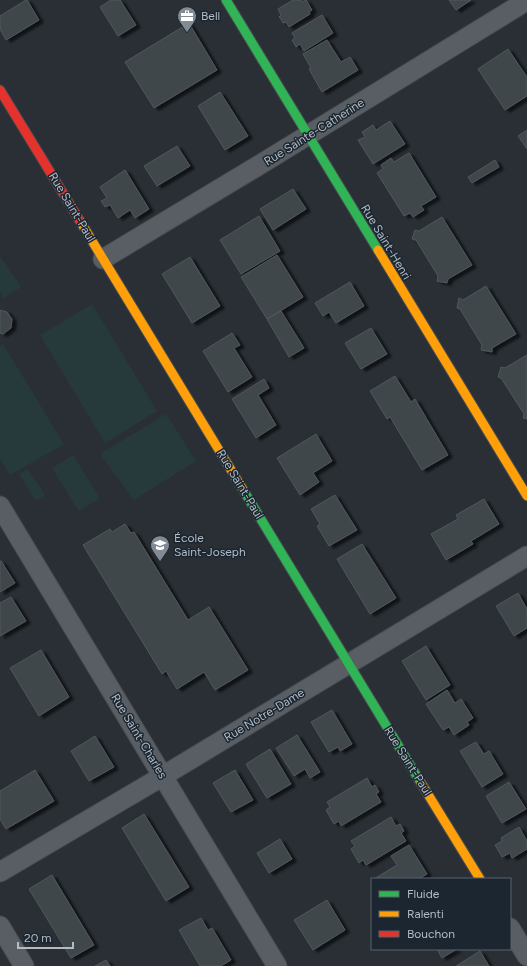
<svg xmlns="http://www.w3.org/2000/svg" width="527" height="966" viewBox="0 0 527 966" font-family="Figtree,sans-serif">
	<style>
		.green { fill: #26393b }
		.building { fill: #41464c; stroke: #51565d; filter: url(#shadow) }
		.lines { fill: none; stroke-linecap: round; stroke-linejoin: round }
		.street-casing { stroke: #474b50; stroke-width: 21 }
		.fast-casing { stroke: #474b50; stroke-width: 11 }
		.slow-casing { stroke: #474b50; stroke-width: 11 }
		.jam-casing { stroke: #474b50; stroke-width: 11 }
		.street { stroke: #585e63; stroke-width: 19 }
		.fast { stroke: #30b455; stroke-width: 9 }
		.slow { stroke: #ff9f0a; stroke-width: 9 }
		.jam { stroke: #e5322d; stroke-width: 9 }
		.labels { text-anchor: middle; stroke-width: 3; stroke-linejoin: round; paint-order: stroke }
		.poi-label { font-size: 12px; fill: #b2bcc7; stroke: #1c2630; text-anchor: start }
		.street-label { font-size: 12px; fill: #b2bcc7; stroke: #1c2630 }
	</style>
	<defs>
		<filter id="shadow"><feDropShadow dx="4.5" dy="2.5" stdDeviation="1" flood-color="#0009"/></filter>
	</defs>
	<rect width="100%" height="100%" fill="#292f35"/>
	<path class="green" d="M0 256 21 287 4 298 0 292Z
		M92 304 157 411 105 443 40 335Z
		M3 344 64 444 10 475 0 459V346Z
		M166 414 196 461 134 500 100 454Z
		M73 455 100 498 79 511 52 468Z
		M28 469 45 495 36 501 19 474Z"/>
	<path class="building" d="M26 0H27L39 20 6 40 0 29V16Z
		M111 0H120L136 25 118 36 100 7Z
		M293 0H301L302 2 306 0 312 10 309 12 310 14 289 27 286 22 283 23 281 19 279 17 281 15 278 9Z
		M449 0H471L456 10Z
		M322 15 333 33 304 51 300 44 296 47 292 40 295 38 292 33Z
		M189 23 217 70 154 108 125 62Z
		M327 40 341 62 350 57 358 70 322 92 309 69 311 68 303 54Z
		M508 49 527 77V96L505 110 478 69Z
		M220 92 248 136 225 150 198 106Z
		M390 121 405 144 373 164 358 140 365 137 362 132 373 125 376 130Z
		M527 130V149L518 136Z
		M177 146 190 166 157 186 144 166Z
		M409 153 436 197 421 206 424 210 413 217 410 213 404 216 377 173 383 169 381 165 391 158 394 162Z
		M495 160 499 167 472 183 468 177Z
		M125 170 149 209 135 218 130 210 118 218 110 205 105 207 101 201 107 198 100 187Z
		M293 189 306 209 273 230 260 209Z
		M259 216 280 251 241 274 220 240Z
		M442 217 472 265 448 279 447 283 437 281 438 276 416 240 412 239 415 230 419 231Z
		M277 255 303 297 267 319 241 277Z
		M190 257 220 306 192 323 162 274Z
		M350 282 364 306 336 323 329 312 323 316 315 303Z
		M486 286 516 334 492 348V352L481 350 482 345 460 309 457 308 459 298 463 300Z
		M0 310 7 312 12 319 11 328 3 334 0 333Z
		M281 311 304 348 289 357 267 319Z
		M371 328 387 354 361 369 345 343Z
		M232 333 240 345 234 348 252 377 228 392 203 351Z
		M527 355V419L523 418 524 414 501 378 498 377 501 367 505 368Z
		M395 376 411 402 415 399 448 455 422 470 390 417 387 419 370 391Z
		M264 379 269 388 258 395 276 425 256 438 232 399Z
		M316 434 332 461 313 473 319 482 300 495 277 458Z
		M335 495 357 530 329 546 317 526 320 524 311 509Z
		M484 499 499 524 471 541 473 544 446 560 431 534 458 519 456 515Z
		M125 524 131 533 134 532 188 620 209 607 248 670 215 690 204 672 177 689 166 671 162 674 83 545 110 529 112 532Z
		M362 544 396 598 370 614 337 559Z
		M0 561H1L15 583 0 592Z
		M518 593 527 609V628L514 636 496 606Z
		M11 597 26 621 0 636V603Z
		M426 646 450 685 426 700 402 661Z
		M41 650 69 697 39 716 10 668Z
		M447 690 455 703 461 699 473 718 467 722 469 725 454 735 449 727 443 730 426 704Z
		M332 710 352 744 340 751 338 747 329 752 311 722Z
		M297 735 320 772 310 778 305 769 294 776 276 748Z
		M95 736 114 767 89 781 71 751Z
		M476 742 484 754 489 751 503 774 482 787 460 751Z
		M270 749 291 784 267 798 246 764Z
		M35 770 54 801 6 829 0 819V791Z
		M235 770 253 800 231 812 213 783Z
		M367 778 372 787 375 785 379 792 376 794 381 802 341 826 339 821 334 824 326 810 330 807 327 802Z
		M509 782 526 809 502 823 486 796Z
		M144 814 189 887 166 901 122 828Z
		M391 817 396 826 400 824 404 831 401 833 406 841 366 865 363 860 359 863 351 849 355 846 351 841Z
		M519 827 527 841V849L512 858 510 853 502 857 495 845 502 841 501 838Z
		M280 839 292 859 269 873 257 853Z
		M409 845 427 874 419 879H374L397 865 391 856Z
		M52 875 94 945 71 958 29 889Z
		M327 900 345 930 313 950 294 920Z
		M201 918 208 930 212 928 231 960 221 966H200L179 930Z
		M437 949H457L442 958Z
		M480 951 489 966H456Z
		M106 960 110 966H95Z"/>
	<g class="lines">
		<g class="street-casing">
			<path id="street" d="M103 259 256 167 523 3
				M0 506 277 966
				M0 872 163 776 527 556
				M0 926 24 966
				M510 928 527 956"/>
		</g>
		<g class="fast-casing">
			<path id="fast" d="M226 0 378 250
				M242 488 421 783"/>
		</g>
		<g class="slow-casing">
			<path id="slow" d="M80 221 242 488
				M378 250 527 496
				M421 783 480 879"/>
		</g>
		<g class="jam-casing">
			<path id="jam" d="M0 90 80 221"/>
		</g>
		<use href="#street" class="street"/>
		<use href="#fast" class="fast"/>
		<use href="#slow" class="slow"/>
		<use href="#jam" class="jam"/>
	</g>
	<defs>
		<g id="office-pin" transform="scale(1)"><path d="M0 17L-7.5 6A9.5 9.5 0 1 1 7.5 6Z" fill="#828b94" stroke="#1c2630"/><path d="M-6-3h4V-5.5h4V-3h4V5H-6ZM-1-4.5V-3h2v-1.5ZM-6 0V1H6V0Z" fill="#fff"/></g>
		<g id="school-pin" transform="scale(1)"><path d="M0 17L-7.5 6A9.5 9.5 0 1 1 7.5 6Z" fill="#828b94" stroke="#1c2630"/><path d="M0-5L7-2L0 1L-7-2ZM-4 1L0 2.5L4 1V4Q0 6-4 4Z" fill="#fff"/></g>
	</defs>
	<g fill-rule="evenodd">
		<use href="#office-pin" x="187" y="16"/>
		<use href="#school-pin" x="160" y="545"/>
	</g>
	<g class="labels">
		<g class="poi-label">
			<text x="201" y="20">Bell</text>
			<text x="174" y="542">École<tspan x="174" dy="14">Saint-Joseph</tspan></text>
		</g>
		<g class="street-label">
			<text transform="translate(314 132) rotate(-32)" y="4">Rue Sainte-Catherine</text>
			<text transform="translate(72 207) rotate(59)" y="4">Rue Saint-Paul</text>
			<text transform="translate(386 242) rotate(59)" y="4">Rue Saint-Henri</text>
			<text transform="translate(240 484) rotate(59)" y="4">Rue Saint-Paul</text>
			<text transform="translate(264 715) rotate(-31)" y="4">Rue Notre-Dame</text>
			<text transform="translate(139 736) rotate(59)" y="4">Rue Saint-Charles</text>
			<text transform="translate(408 761) rotate(58)" y="4">Rue Saint-Paul</text>
		</g>
	</g>
	<rect x="371" y="878" width="140" height="72" fill="#1c2630" stroke="#58626c"/>
	<rect x="379" y="891" width="20" height="6" fill="#30b455" stroke="#58626c"/>
	<text x="407" y="898" font-size="12" fill="#b2bcc7">Fluide</text>
	<rect x="379" y="911" width="20" height="6" fill="#ff9f0a" stroke="#58626c"/>
	<text x="407" y="918" font-size="12" fill="#b2bcc7">Ralenti</text>
	<rect x="379" y="931" width="20" height="6" fill="#e5322d" stroke="#58626c"/>
	<text x="407" y="938" font-size="12" fill="#b2bcc7">Bouchon</text>
	<path d="M18 942v6h55v-6" fill="none" stroke="#b2bcc7" stroke-width="2"/>
	<text x="24" y="942" font-size="12" fill="#b2bcc7" stroke="#1c2630" stroke-width="3" paint-order="stroke">20 m</text>
</svg>
